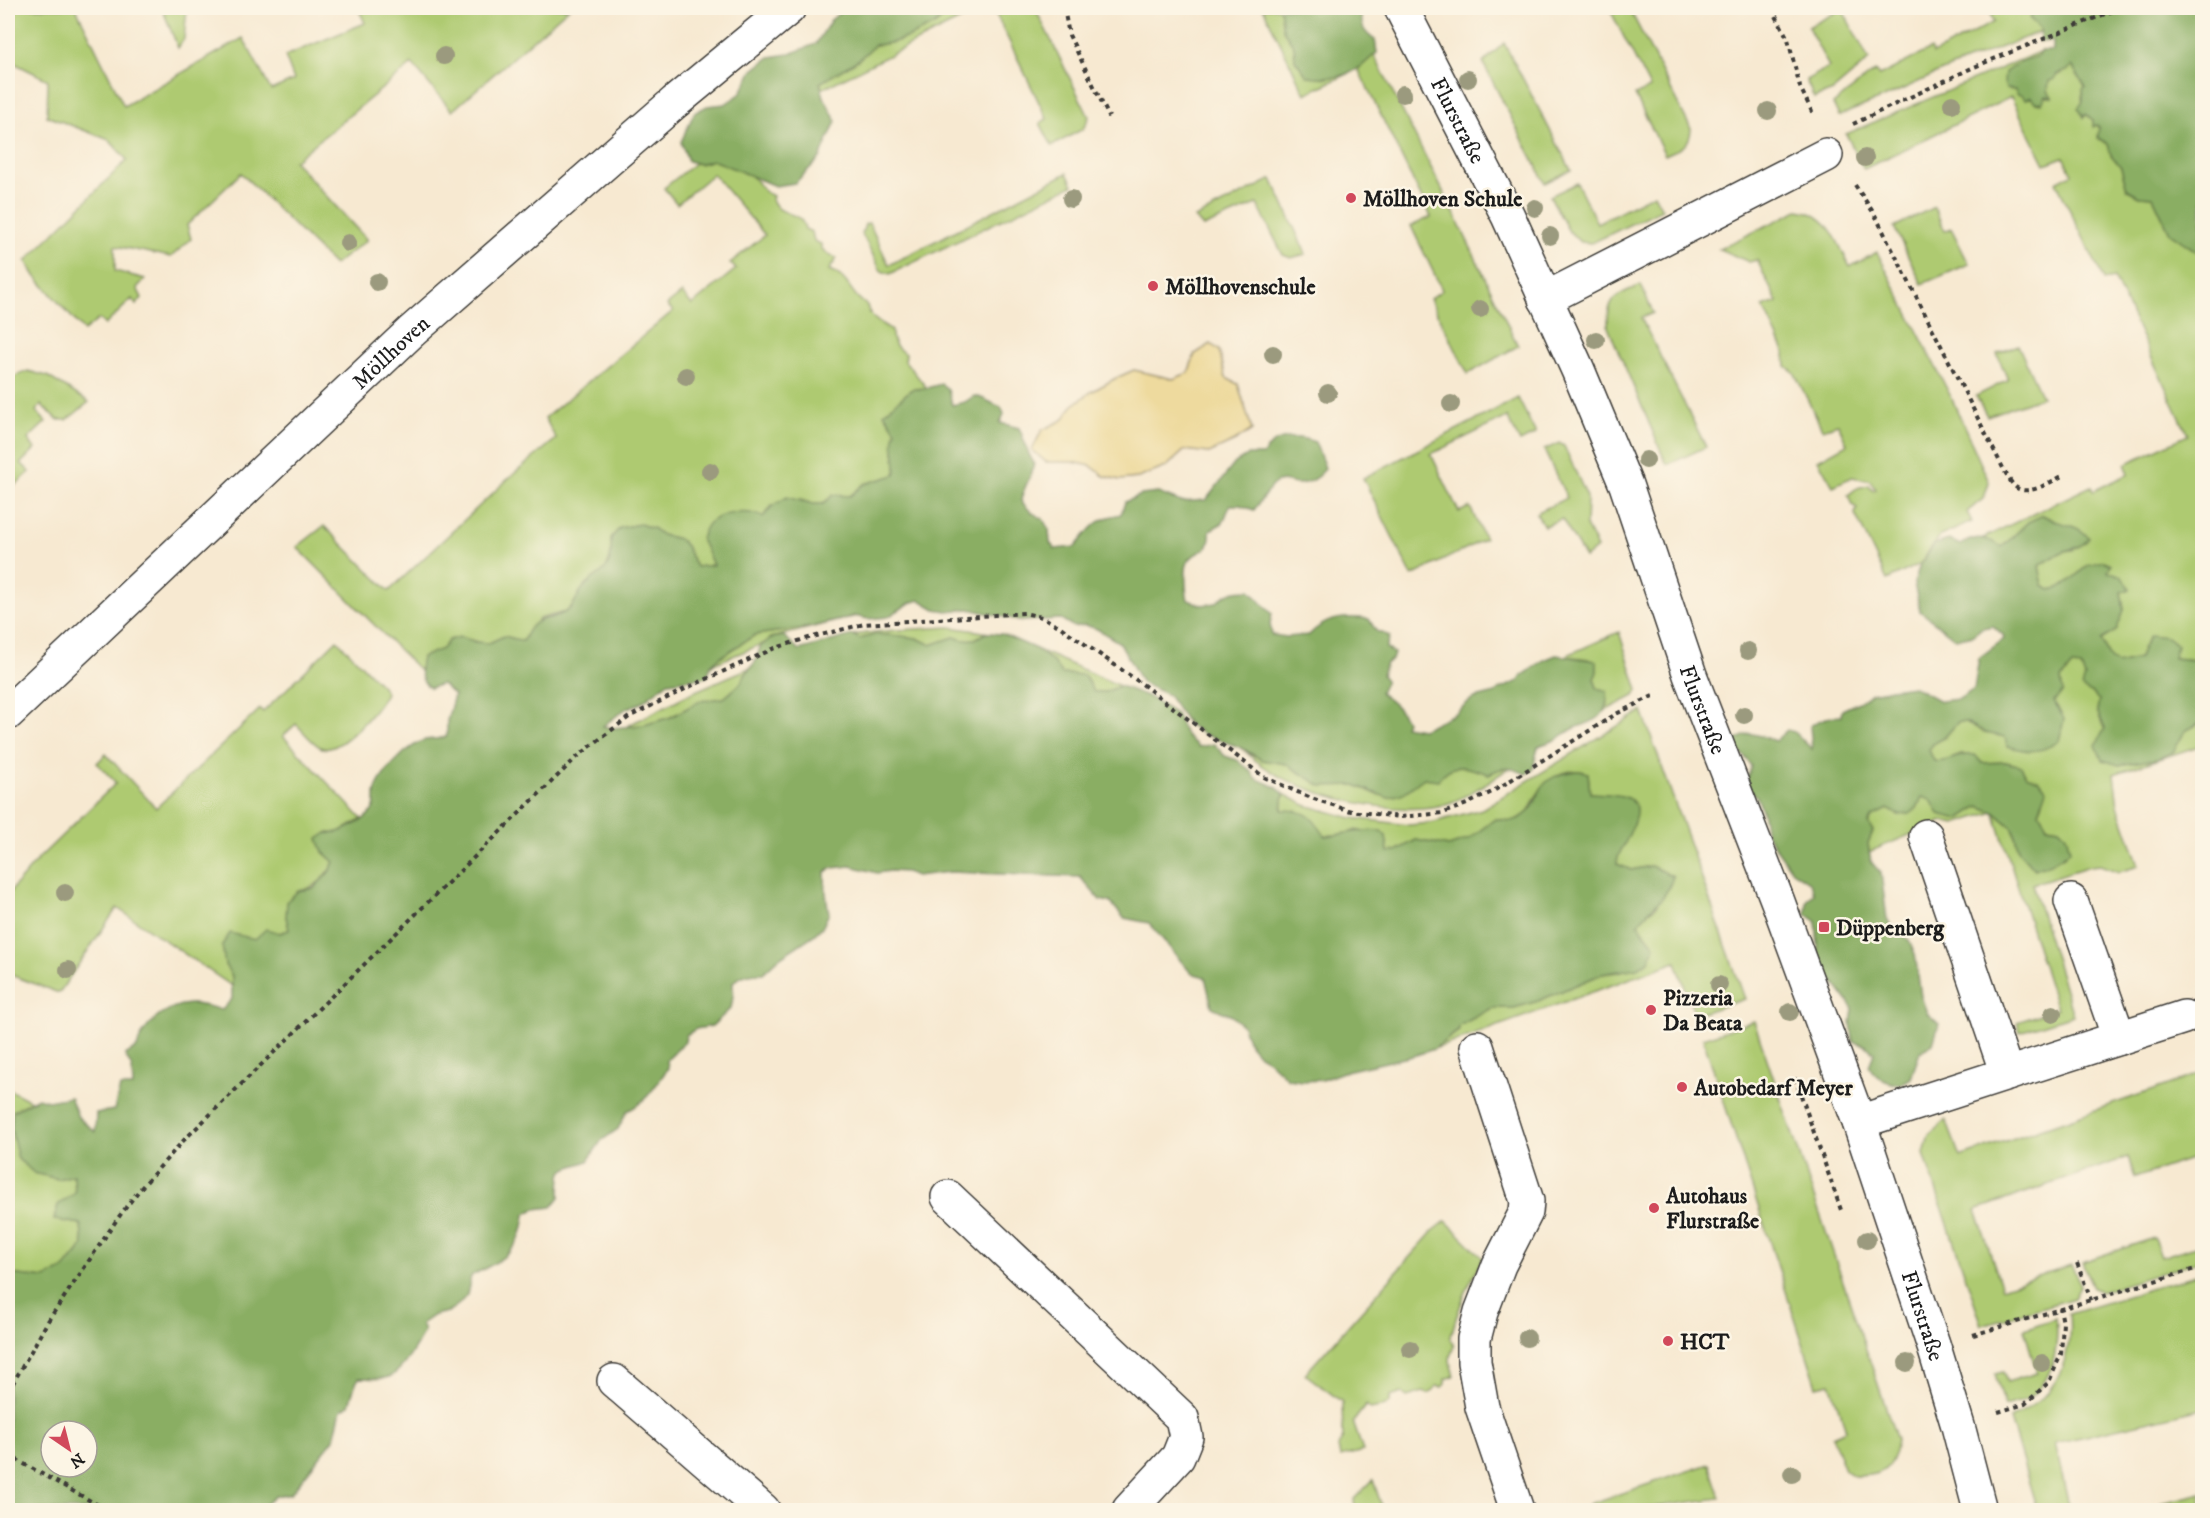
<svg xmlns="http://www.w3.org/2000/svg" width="2210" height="1518" viewBox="0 0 2210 1518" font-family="'IM FELL DW Pica',serif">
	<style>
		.green { fill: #aeca71; stroke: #657346; stroke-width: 1.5 }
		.forest { fill: #8aae63; stroke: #536540; stroke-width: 1.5; fill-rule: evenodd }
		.sand { fill: #eeda9e; stroke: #857b5d; stroke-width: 1.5 }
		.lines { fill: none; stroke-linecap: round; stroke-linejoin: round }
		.minor-casing { stroke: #3d3b37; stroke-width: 36 }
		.path { stroke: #3d3b37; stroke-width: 4; stroke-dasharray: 4.5 4.5; stroke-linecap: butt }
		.minor { stroke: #fff; stroke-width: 33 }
		.tree { fill: #9b9a7e }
		.poi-dot { fill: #d1495b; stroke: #fcf5e5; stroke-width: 2 }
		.labels { text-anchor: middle; stroke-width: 5; stroke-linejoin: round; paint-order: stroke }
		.street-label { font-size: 22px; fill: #1c1c1c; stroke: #fcf5e5 }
		.poi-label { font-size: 22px; font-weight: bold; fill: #1c1c1c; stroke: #fcf5e5; text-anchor: start }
	</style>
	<rect width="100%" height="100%" fill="#fcf5e5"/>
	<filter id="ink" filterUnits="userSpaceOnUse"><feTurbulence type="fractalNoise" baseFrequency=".0167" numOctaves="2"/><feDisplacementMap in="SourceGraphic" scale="12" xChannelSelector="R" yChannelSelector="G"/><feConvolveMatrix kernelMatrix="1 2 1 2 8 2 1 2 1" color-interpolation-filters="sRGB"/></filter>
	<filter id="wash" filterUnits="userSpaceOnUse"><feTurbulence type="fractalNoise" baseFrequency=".008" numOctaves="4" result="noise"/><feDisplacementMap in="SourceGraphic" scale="24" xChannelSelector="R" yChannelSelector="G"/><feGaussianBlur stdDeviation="1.35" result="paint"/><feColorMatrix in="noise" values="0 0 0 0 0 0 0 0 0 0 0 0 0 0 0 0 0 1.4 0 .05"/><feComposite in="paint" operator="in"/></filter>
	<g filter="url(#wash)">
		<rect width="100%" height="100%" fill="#f7e9d1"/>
		<path class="green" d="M8 8H76L124 106 243 38 271 90 294 80 285 56 365 23 358 8H569L452 111 412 64 294 161 367 240 334 265 241 173 187 225 191 239 171 257 115 246V271L145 279 137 288 142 298 136 305 132 299 105 325 99 319 84 331 35 276 26 261 127 160 109 140 47 116 48 80 8 60Z
			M162 8H187L184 39 178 48Z
			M955 8H984L822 89 820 83 858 60 875 45 891 43 911 36 934 25Z
			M993 8H1035L1089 117 1083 129 1052 146 1040 123 1047 119Z
			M1263 8H1280L1283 30 1294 46 1295 60 1307 75 1327 78 1352 72 1305 94Z
			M1609 8H1628L1630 10 1691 129C1690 147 1680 148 1665 155L1635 95 1650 88Z
			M1987 8H2035L2037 10 2034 21 2041 29 2039 32 1942 71 1888 96 1839 116 1833 104 1875 71 1879 76 1931 49 1933 54 1994 22Z
			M1842 9 1869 60 1833 91 1814 98 1806 80 1829 67 1808 27Z
			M1504 43 1571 170 1545 183 1483 63Z
			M2041 51 2038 56C2027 59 2022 64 2013 67L2006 88 2015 90 2031 97H2052L2047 90 2049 81C2057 75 2065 73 2072 66L2086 88 2082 97 2084 117 2086 114C2096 122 2100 130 2104 141L2108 144 2111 155 2121 167 2127 189 2140 196 2153 197 2170 233 2202 255V665L2195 660 2173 658 2142 649 2139 659 2117 664 2110 659 2101 640 2124 610 2121 592 2130 589 2107 572 2111 564 2104 561 2088 565 2071 580 2059 588 2050 590 2043 586 2039 566 2063 551 2073 550 2052 521 2043 515 2002 547 1983 538 2091 486 2093 491 2129 474 2125 464 2188 435 2114 278 2104 280 2056 182 2072 174 2063 157 2045 164 2011 97 1864 169 1846 134Z
			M1374 55 1453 211 1518 346 1468 374 1430 299 1442 290 1411 226 1431 217 1358 69Z
			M713 160 751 175 765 192 773 196 772 200C774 203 776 206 778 208 788 216 802 213 805 229L812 232 814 241 821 244V248L829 255 837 258 829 270C852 279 849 295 867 305 870 321 882 322 892 331 891 342 897 349 906 354L905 361 927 388 912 389 884 413 896 431C889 445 899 460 896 475L864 484 850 496 833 495 823 504H813L801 500 772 506 763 517C737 515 711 508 701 539L714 565 696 567 686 546 679 539 661 535 654 529 640 524 620 528 611 538 612 556 603 573 589 583 568 611 539 619 523 641 504 636 489 643H482L460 637 455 639 442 649 422 657 420 671 297 547 324 526 389 591 509 478 556 439 545 418 673 311 667 305 682 293 692 305 736 269 730 263 765 235 713 174 677 204 664 188 695 163 700 164Z
			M1067 173 1073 185 890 274 881 271 862 234 865 224 869 223 889 265Z
			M1272 179 1306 254 1291 258 1283 255 1257 204 1203 227 1195 218Z
			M1577 183 1597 223 1654 194 1662 209 1592 243 1580 242 1568 230 1550 196Z
			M1934 207 1945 231 1951 228 1969 264 1922 284 1894 227Z
			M1798 210C1829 213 1838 243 1850 267L1877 252 1952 399 1989 482 1984 498 1967 512 1972 522 1940 536 1920 564 1887 580 1855 514 1857 508 1852 505 1848 495 1857 488 1869 485 1873 490 1876 489 1869 480 1852 477 1833 486 1818 460 1847 444 1838 424 1822 429 1794 372 1786 366 1785 353 1763 307 1777 302 1757 260 1749 262 1719 249Z
			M1641 285 1653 313 1641 318 1706 447 1667 465 1608 327C1607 297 1615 296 1641 285Z
			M2018 345 2042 397 1987 416 1976 396 2008 380 1997 354Z
			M28 371 47 376 89 402 67 420H58L41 405 36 411 46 422 28 439 35 449 21 463 30 472 13 487 8 481V379Z
			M1518 398 1536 434 1520 442 1507 417 1431 454 1459 512 1470 507 1485 539 1412 576 1363 478Z
			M1559 443 1564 446 1587 497 1586 526 1597 548 1585 558 1562 519 1544 526 1536 513 1567 498 1544 450Z
			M854 616H857L771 638 767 642 711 665 720 657 755 635 797 629Z
			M950 627 997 634 986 633 975 639 963 640 954 637 931 645 917 638 877 634 860 639 853 635 883 631Z
			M1619 632 1638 690 1634 696 1603 712 1608 704 1607 691 1597 688 1588 659 1565 656Z
			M337 640 382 686 386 693C379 708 339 757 320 747 311 742 303 731 296 724L283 736 362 819 335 835 327 833 323 852 334 862C325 879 317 887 299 891L286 917 290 930 255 939 243 937 225 965 232 976V986L117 908 59 993 8 974V894L39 858 116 783 97 763 106 754 156 808 260 709 263 712Z
			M1036 649 1120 686 1105 692 1094 693 1084 675 1062 674 1052 661Z
			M2072 666 2081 667 2091 693 2099 700 2097 711 2119 765 2173 752 2185 731 2202 722V745L2114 774 2118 805 2139 866 2119 872 2100 865 2090 866 2032 884 2073 1015 2020 1032 2017 1022 2057 1009 1994 812 1955 824 1943 821 1869 852 1868 843 1873 831 1868 823 1872 817 1888 809 1899 815 1917 808 1922 796 1931 800 1959 819 1979 806 1994 812 2013 828 2019 852 2034 869 2050 864 2066 855 2059 828 2047 826 2039 812 2043 803 2040 781 2026 776 2021 766 2006 762 1981 763 1963 754 1941 763 1934 761 1929 750 1933 744 1944 738 1958 722H1966L1986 733 2054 701 2061 679Z
			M749 668 740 684 724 698 700 701 671 717 644 725 627 726 691 693Z
			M1642 711 1745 999 1695 1015 1676 962 1434 1049 1459 1031 1458 1026 1492 1008H1514L1538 1001 1602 974 1620 972 1655 946 1638 924 1645 915 1657 906 1651 866 1631 870 1617 864V856L1625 844 1611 795 1590 793 1588 773C1568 766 1548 777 1537 795 1531 803 1532 812 1522 817 1510 824 1506 819 1495 819L1469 839 1449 846 1416 840 1396 851 1388 852 1386 836 1356 830 1341 836H1325L1282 810 1284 794 1305 805 1352 818 1409 825 1431 823 1482 809Z
			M1242 748 1252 755 1286 764 1340 785H1355L1378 795 1454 767 1465 766 1489 774 1496 770 1511 767C1492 779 1473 794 1452 802 1403 821 1299 795 1259 763 1253 759 1247 753 1242 748Z
			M1754 1021 1897 1440C1893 1469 1884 1476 1854 1476L1845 1470 1832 1436 1846 1430 1830 1383 1817 1386 1703 1038Z
			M2202 1073V1155L2135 1178 2128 1157 1976 1210 2002 1288 2071 1265 2081 1285 2074 1298 1982 1325 1924 1154 1929 1135 1946 1120 1960 1157Z
			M8 1089 31 1101 13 1111 11 1129 18 1159 35 1173 58 1179 74 1175 75 1193 58 1205 54 1220 81 1224 83 1246 65 1268 45 1278 8 1274Z
			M1446 1221 1483 1258C1468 1283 1457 1311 1450 1340 1458 1348 1450 1350 1450 1359 1450 1365 1453 1371 1454 1376L1446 1379V1384L1443 1387 1437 1386 1428 1394 1423 1392 1407 1397 1402 1393 1390 1397V1402L1385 1406 1370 1409 1366 1405 1353 1422 1363 1451 1340 1457 1338 1447 1343 1437 1342 1402 1305 1374 1433 1231Z
			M2154 1238 2161 1257 2202 1244V1260L2101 1292 2093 1288 2082 1262Z
			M2202 1273V1409L2055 1443 2070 1510H2037L2010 1419C2021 1412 2032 1407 2042 1398 2064 1378 2072 1343 2069 1314Z
			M2056 1318C2059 1345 2054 1383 2027 1398 2021 1402 2012 1404 2005 1406L1995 1374 2003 1372 2007 1382 2037 1373 2024 1329Z
			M1709 1464 1720 1498 1631 1510H1590L1589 1504Z
			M1373 1480 1383 1510H1355L1354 1499Z
			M2202 1493V1510H2163L2161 1503Z"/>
		<path class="forest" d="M845 8H955L934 25 911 36 891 43 875 45 858 60 820 83 824 97 836 121 820 158 795 183 775 186 713 160 700 164 688 161 681 142 694 113 707 106 725 104 740 94 753 70 770 57 789 54 816 44 831 20Z
			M1280 8H1360C1363 24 1359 29 1375 40L1377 53C1371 57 1365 64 1359 68 1343 79 1325 78 1307 76L1295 60 1294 46 1283 30Z
			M2035 8H2202V255L2170 233 2153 197 2140 196 2127 189 2121 167 2111 155 2108 144 2098 138 2099 127 2096 125 2093 127V120L2086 114 2084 117 2078 108 2083 102V89L2086 87 2072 66 2067 71 2057 74 2055 79 2049 81 2048 90 2052 97 2046 96 2042 103 2035 102 2031 97 2025 100 2023 96 2017 94 2015 90 2006 89 2004 82 2005 72C2015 65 2026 59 2038 56L2041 51H2053V41L2039 42 2041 29 2030 19 2032 13 2036 10Z
			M941 384 948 389 952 405 965 402 974 396C984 397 991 404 1001 407L1004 414 1000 423 1019 428C1025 440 1026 452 1034 463 1032 477 1023 487 1021 501L1031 512 1043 519 1049 530 1050 543 1055 549 1075 547C1092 527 1094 519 1121 514L1125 502 1141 495 1158 493 1181 502 1206 500 1235 463 1248 455H1263C1273 435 1296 435 1315 442L1325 468C1320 477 1308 484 1297 484 1289 484 1282 478 1274 484 1271 486 1258 504 1254 510L1240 505H1230L1223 523 1210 530C1212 557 1197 546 1188 562 1184 570 1186 592 1188 600L1202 605 1216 603C1226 592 1235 590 1250 590L1272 614 1270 624 1272 635 1287 637 1309 635C1326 617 1345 616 1369 619L1376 631 1390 636 1386 648 1394 653 1392 660 1386 663 1382 675 1386 680 1380 693C1391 701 1400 708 1406 721L1404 726 1422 729 1454 714 1472 699 1495 693 1500 689 1519 681 1522 676 1544 660 1556 655 1597 661V672L1594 679 1597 688 1607 691C1609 717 1596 721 1575 728 1568 731 1562 737 1555 740 1549 743 1544 743 1538 747L1533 769 1526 774C1511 768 1505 765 1489 774 1467 768 1454 759 1438 780L1424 778 1404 793 1388 798 1355 785 1321 786 1286 764 1262 760 1242 748 1203 734 1188 724 1168 695 1142 683 1120 643 1097 629 1085 625 1074 627 1061 619 1022 621 969 609 947 611 935 609 920 600 910 603 888 617 868 619 854 616 812 627 755 635 720 657 711 665 707 677 668 682 641 703 627 708 603 726 613 728 644 725 671 717 700 701 724 698 740 684 747 672 756 661 760 647 771 638 784 636 799 650 853 635 860 639 877 634 900 636 917 638 931 645 954 637 963 640 975 639 986 633 1002 634 1036 649 1052 661 1062 674 1084 675 1094 692H1105L1120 686 1147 696 1176 714 1187 737 1199 747 1214 744 1225 756 1237 760 1251 771 1255 778 1276 787 1284 794 1282 810C1307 810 1312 816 1325 836 1345 835 1360 828 1381 831L1386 836 1388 852 1396 851 1416 840 1449 846 1469 839 1495 819C1506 819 1510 824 1522 817 1544 804 1530 781 1566 773 1575 771 1579 770 1588 773L1590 793C1635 795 1648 797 1625 843 1621 851 1617 855 1617 864L1631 870 1651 866 1673 876C1666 902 1652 904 1638 924L1655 946 1649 961 1637 968 1602 974 1538 1001 1514 1008H1492L1459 1026V1030L1434 1049 1413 1056 1346 1071 1322 1080 1302 1081 1288 1079 1268 1060 1259 1055 1249 1043 1243 1026 1232 1016 1212 1007 1205 977 1191 973 1149 923 1124 918 1110 902 1100 900 1080 877 950 872 916 876 906 872 890 871 877 873 851 866 833 868 825 872C825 886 826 899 829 913L823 926 814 935 779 958 763 973C752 973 742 974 733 982V998L731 1008 712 1026 696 1029 686 1035 685 1042 667 1060 668 1068C657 1084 646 1103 627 1111L618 1129 601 1141 588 1161C559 1172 561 1163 560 1197L552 1207 535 1209 525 1214C522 1252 501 1260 471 1276L467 1295 459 1304 448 1312 434 1315 421 1324 424 1331C418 1344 403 1371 389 1377 381 1380 368 1378 359 1378L355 1385 349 1405 341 1410 334 1439 291 1493 276 1496 259 1510H8V1274L45 1278 65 1268 83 1246 81 1224 54 1220 58 1205 75 1193 74 1175 58 1179 34 1173 18 1159 11 1129 13 1111 38 1098 48 1101 70 1097 78 1117 95 1132 96 1113 114 1110 120 1087H133L132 1068 125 1055 137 1048C141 1027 166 1005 189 1004 200 1003 211 1007 222 1010L232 999V976L225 965 222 945 230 933 255 939 266 929 280 933 289 930 286 917 287 901 298 891 314 888 329 872 334 862 323 852 318 839 327 833C339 835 370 819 374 807 376 802 374 794 376 789 381 775 394 762 405 752 410 748 419 742 425 740 433 738 440 740 447 736V721L454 695 442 684 430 688C419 680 419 669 422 657L442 649 449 640 460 637 475 642 489 643 504 636 523 641C535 611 547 624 567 611 575 606 576 598 580 592 598 566 613 580 611 538L620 528 640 524 654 529 662 535 679 539 686 546 696 567 713 565 701 539C703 533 705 526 710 522 724 512 748 509 763 517L772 506 787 497 813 504H823L833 495 850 496 864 484 895 475C899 460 889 445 896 431L884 413 912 389H923ZM51 1431H87V1467H51Z
			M2043 515C2060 526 2076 522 2089 538 2080 550 2072 547 2060 553 2053 557 2046 562 2039 566L2043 586 2050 590 2059 588 2071 580 2088 565 2104 561 2111 564 2108 572C2121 574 2125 577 2130 589L2121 592 2124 610 2116 631 2101 640 2110 659 2117 664 2139 659 2142 649 2150 635 2167 637 2177 645 2174 658 2195 660 2202 665V722L2185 731 2173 752 2157 759 2119 765 2102 760 2096 745 2105 728 2097 711 2099 700 2091 693 2082 688 2085 677 2081 667 2072 666 2061 679 2063 692 2054 701 2064 719 2059 741C2040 754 2027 752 2007 746L2005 737 1986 733 1966 722H1958L1944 738 1933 744 1929 750 1934 761C1946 764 1958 753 1975 755L1982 763 2006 762 2021 766 2026 776 2040 781 2047 790 2039 812 2047 826 2059 828 2066 835 2070 850C2061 860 2047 865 2034 869L2019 852 2013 828 1994 812 1979 806 1959 819 1939 814 1931 800 1922 797 1917 808 1910 814 1899 815 1888 809 1872 817 1868 823 1873 831 1868 843 1869 851 1872 863 1881 873 1887 919 1896 931 1909 940 1915 954 1921 996 1927 1013 1939 1024 1933 1044 1920 1052 1911 1078 1900 1085C1886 1082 1876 1079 1869 1066L1874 1053 1865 1045 1853 1042 1851 1022 1853 1009 1831 978 1819 970 1816 959 1818 946 1816 921 1806 914 1807 901 1814 893 1810 883 1792 871 1766 834 1762 810 1757 797 1751 791 1746 781 1751 766 1745 757 1731 745C1749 729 1753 733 1775 741L1787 730 1794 732 1812 749 1810 726C1820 719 1829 716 1841 716L1842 710 1859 702 1872 693 1891 689 1913 686 1940 701 1959 699 1974 689 1979 658 2004 639 2003 635 1993 626 1982 628 1973 635 1956 639 1920 611 1914 583 1920 564 1935 544 1949 540 1961 545C1976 534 1988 538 2002 547L2028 522Z"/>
		<path class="sand" d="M1211 344 1219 350 1226 378 1238 384 1252 430 1235 441 1209 453 1185 450 1166 467 1138 478 1120 480 1104 476 1091 466 1073 462H1046L1032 450 1042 430 1063 420 1072 406 1091 392 1116 378 1134 370 1173 379 1188 373 1195 354Z"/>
	</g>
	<g filter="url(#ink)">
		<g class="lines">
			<g class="minor-casing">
				<g id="minor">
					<path id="s1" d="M1401 8 1508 216 1578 370 1626 485 1690 675 1778 902 1859 1122 1934 1347 1958 1426 1980 1510"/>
					<path d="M1545 299 1826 155"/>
					<path id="s2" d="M8 713 411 332 675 102 789 8"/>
					<path d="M1926 836 2007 1074"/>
					<path d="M2071 901 2119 1038"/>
					<path d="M1477 1047 1527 1201 1526 1212 1499 1265 1481 1312 1474 1339V1362L1482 1407 1517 1510"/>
					<path d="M1859 1122 2184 1017"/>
					<path d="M948 1197 1182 1418 1186 1437 1178 1457 1129 1510"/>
					<path d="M614 1381 763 1510"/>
				</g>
			</g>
			<path class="path" d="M1064 8 1069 35 1109 117
				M1772 8 1788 39 1800 87 1814 116
				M1853 124 1974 67 2120 8
				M1855 185 1875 215 2005 472C2008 477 2012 485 2017 488 2030 496 2052 481 2064 475
				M1795 1078 1841 1210
				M2077 1263 2091 1300
				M1973 1335 2202 1267
				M8 1392 48 1321 118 1218 140 1189 184 1140 576 758 601 738 629 717 689 687 775 648 805 639 864 624 1024 613 1042 617 1059 626 1142 684 1264 777 1311 798 1351 811 1400 817 1443 813 1467 804 1492 792 1616 714 1653 696
				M1998 1412 2025 1404 2049 1382 2061 1354 2063 1323 2060 1308
				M8 1455 107 1510
				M2152 1505 2154 1510"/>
			<use href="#minor" class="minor"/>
		</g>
		<g class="tree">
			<circle cx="444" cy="56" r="9"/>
			<circle cx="1468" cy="79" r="9"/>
			<circle cx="1403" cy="94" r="9"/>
			<circle cx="1952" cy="104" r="9"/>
			<circle cx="1768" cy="111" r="9"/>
			<circle cx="1865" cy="158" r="9"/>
			<circle cx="1071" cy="199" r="9"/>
			<circle cx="1535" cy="208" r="9"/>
			<circle cx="1550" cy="236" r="9"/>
			<circle cx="348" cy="243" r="9"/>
			<circle cx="377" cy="282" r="9"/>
			<circle cx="1480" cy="309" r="9"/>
			<circle cx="1596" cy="340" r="9"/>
			<circle cx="1273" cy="354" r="9"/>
			<circle cx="686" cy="376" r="9"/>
			<circle cx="1328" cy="393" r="9"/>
			<circle cx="1451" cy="404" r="9"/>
			<circle cx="1646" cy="460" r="9"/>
			<circle cx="710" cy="471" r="9"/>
			<circle cx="1748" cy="651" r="9"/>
			<circle cx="1744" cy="715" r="9"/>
			<circle cx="65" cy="893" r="9"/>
			<circle cx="68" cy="970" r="9"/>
			<circle cx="1719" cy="985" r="9"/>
			<circle cx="1790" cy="1012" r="9"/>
			<circle cx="2053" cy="1014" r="9"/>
			<circle cx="1867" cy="1240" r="9"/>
			<circle cx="1527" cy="1338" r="9"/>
			<circle cx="1410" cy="1349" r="9"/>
			<circle cx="1907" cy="1363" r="9"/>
			<circle cx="2042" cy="1363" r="9"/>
			<circle cx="1792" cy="1474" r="9"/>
		</g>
	</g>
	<g class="poi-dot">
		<circle cx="1351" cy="198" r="6"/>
		<circle cx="1153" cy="286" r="6"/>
		<rect x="1818" y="921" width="12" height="12" rx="3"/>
		<circle cx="1651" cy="1010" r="6"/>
		<circle cx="1682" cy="1087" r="6"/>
		<circle cx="1654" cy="1208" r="6"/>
		<circle cx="1668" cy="1341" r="6"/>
	</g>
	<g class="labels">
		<g class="street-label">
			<text dy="8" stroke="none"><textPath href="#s1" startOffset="126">Flurstraße</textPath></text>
			<text dy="8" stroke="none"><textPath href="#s2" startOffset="526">Möllhoven</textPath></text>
			<text dy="8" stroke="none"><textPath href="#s1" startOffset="765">Flurstraße</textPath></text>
			<text dy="8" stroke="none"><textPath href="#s1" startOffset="1410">Flurstraße</textPath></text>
		</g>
		<g class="poi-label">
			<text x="1363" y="206">Möllhoven Schule</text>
			<text x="1165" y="294">Möllhovenschule</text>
			<text x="1836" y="935">Düppenberg</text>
			<text x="1663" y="1005">Pizzeria<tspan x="1663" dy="25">Da Beata</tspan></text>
			<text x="1694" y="1095">Autobedarf Meyer</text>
			<text x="1666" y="1203">Autohaus<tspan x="1666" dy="25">Flurstraße</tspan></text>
			<text x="1680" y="1349">HCT</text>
		</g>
	</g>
	<rect width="2210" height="1518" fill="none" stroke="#fcf5e5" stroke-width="30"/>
	<g transform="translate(69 1449) rotate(145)"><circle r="28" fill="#fcf5e5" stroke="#a29e95" stroke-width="1.5"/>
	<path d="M0-4.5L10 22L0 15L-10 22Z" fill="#d1495b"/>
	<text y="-9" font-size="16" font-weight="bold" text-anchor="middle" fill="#1c1c1c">N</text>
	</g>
</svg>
